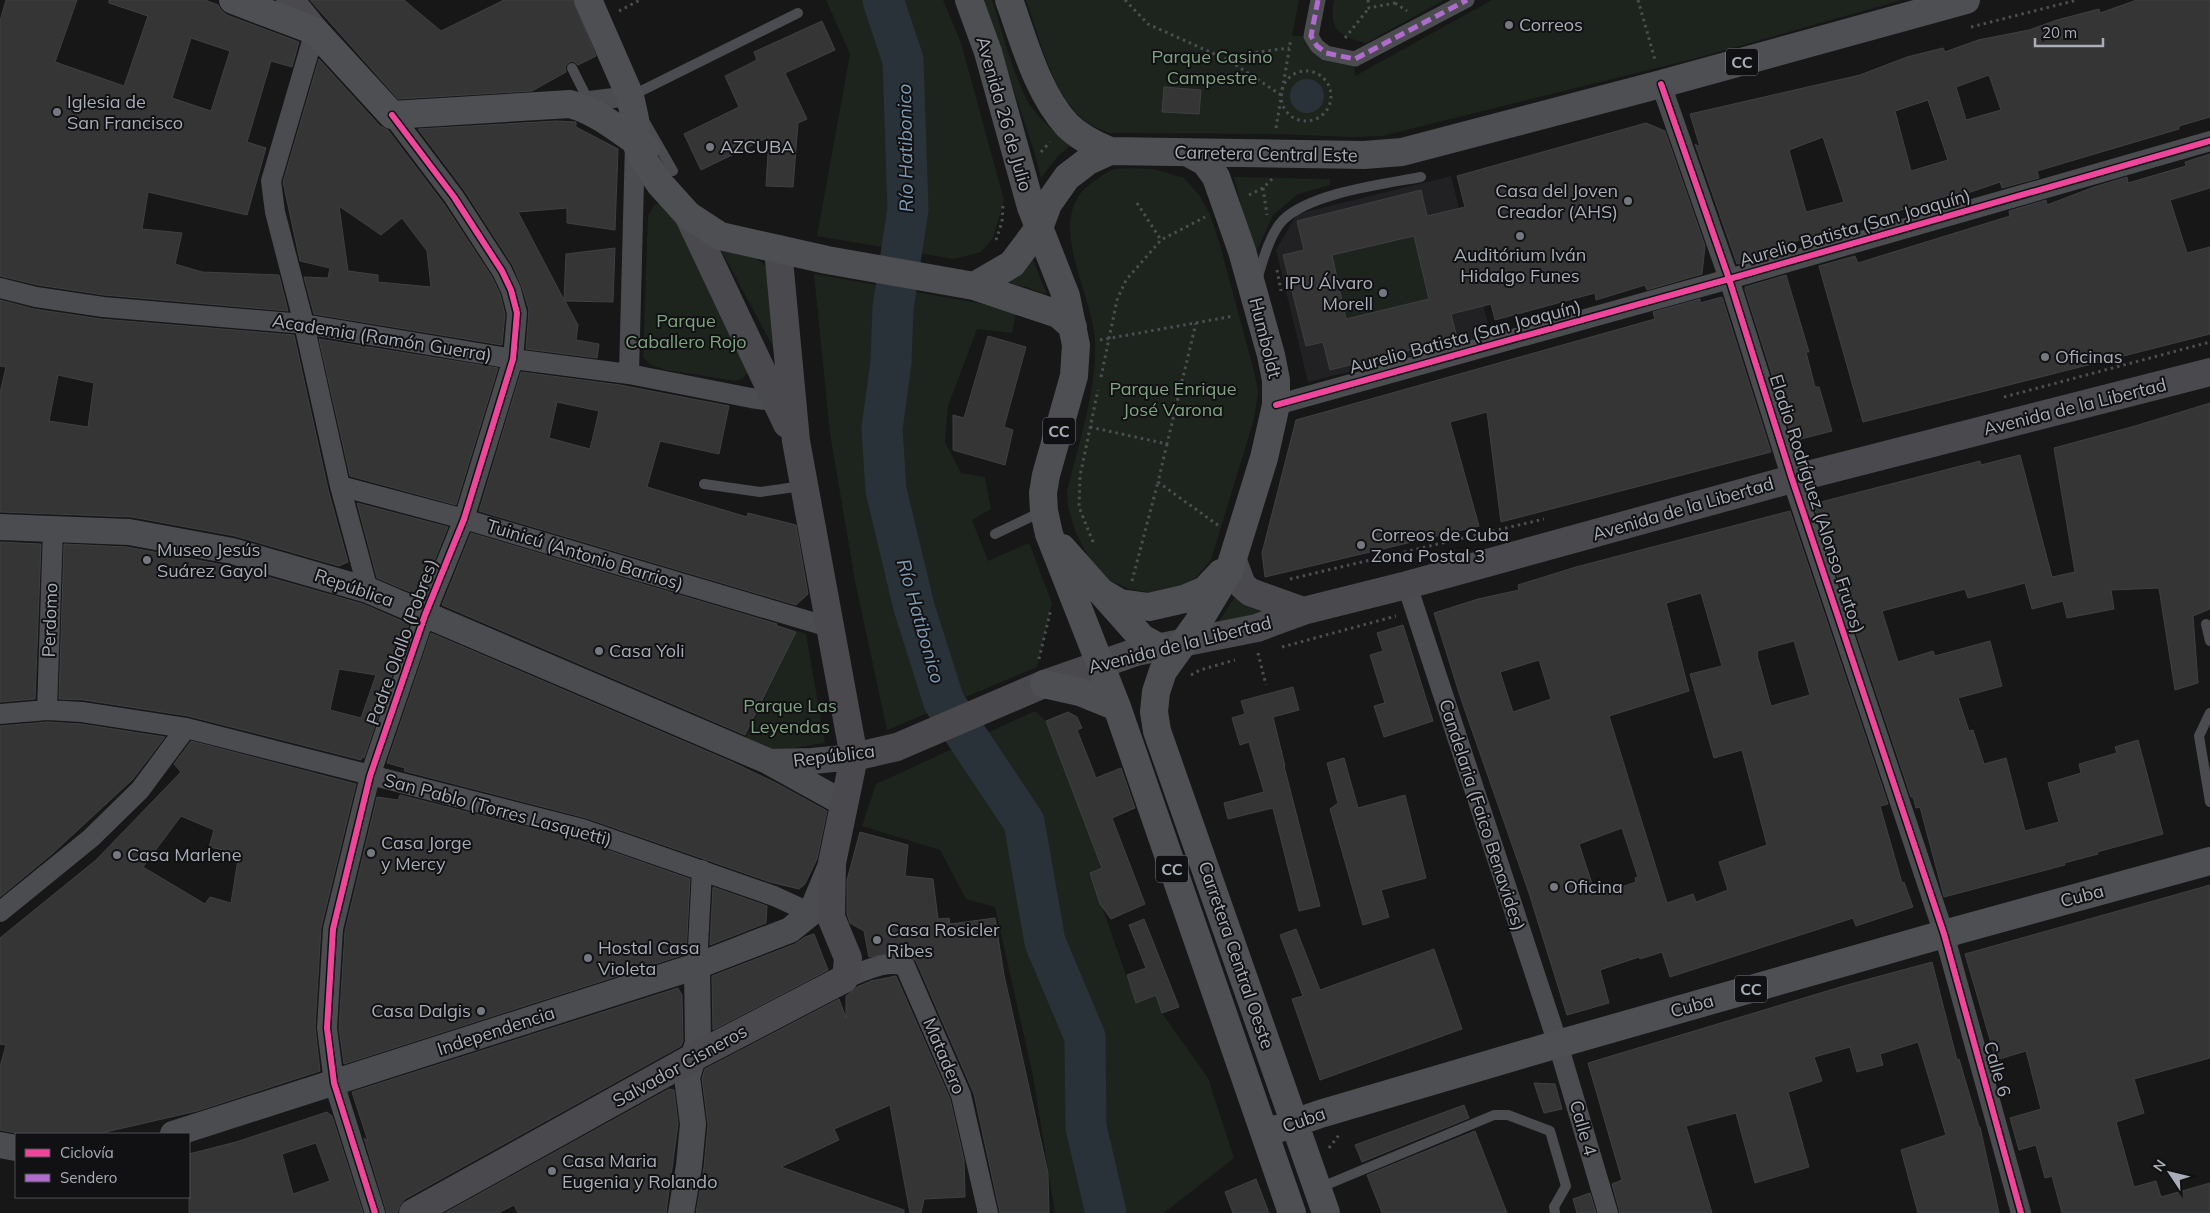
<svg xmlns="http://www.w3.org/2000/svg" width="2210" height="1213" viewBox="0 0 2210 1213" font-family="Mulish,sans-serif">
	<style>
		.built { fill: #212123 }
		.green { fill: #1d241e }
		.water { fill: #2a3239 }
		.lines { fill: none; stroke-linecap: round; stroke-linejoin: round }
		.river { stroke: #2a3239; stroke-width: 41 }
		.building { fill: #353536; stroke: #3f4043; fill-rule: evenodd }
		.path { stroke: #4d4e52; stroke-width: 3; stroke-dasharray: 2.5 4; stroke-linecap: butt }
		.service { stroke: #4b4c50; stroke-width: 10 }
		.pedestrian { stroke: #4b4c50; stroke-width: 15 }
		.minor { stroke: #4b4c50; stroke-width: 20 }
		.tertiary { stroke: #4b4c50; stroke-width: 26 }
		.secondary { stroke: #4a4a4e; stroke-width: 28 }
		.primary { stroke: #4d4f52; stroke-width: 28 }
		.quiet { stroke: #b06ccc; stroke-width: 5; stroke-dasharray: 10 5; stroke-linecap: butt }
		.cycleway-casing { stroke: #111113; stroke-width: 9 }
		.cycleway { stroke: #ed469a; stroke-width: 6 }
		.poi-dot { fill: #757880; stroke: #111113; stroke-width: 2 }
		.labels { text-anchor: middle; stroke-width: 4; stroke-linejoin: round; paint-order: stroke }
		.shield { fill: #111113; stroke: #7b7e86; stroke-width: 1 }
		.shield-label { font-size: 16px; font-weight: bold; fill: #a8adb8 }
		.poi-label { font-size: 18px; fill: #a8adb8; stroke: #111113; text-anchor: start }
		.park-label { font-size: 18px; fill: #7fa381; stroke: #111113 }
		.street-label { font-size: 18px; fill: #a8adb8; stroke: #111113 }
		.water-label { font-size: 19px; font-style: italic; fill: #7f9bb3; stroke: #111113 }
	</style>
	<rect width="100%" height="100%" fill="#171717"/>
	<path class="built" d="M1451 176 1491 336 1308 382 1276 250 1297 214Z"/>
	<path class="green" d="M826 0H943L961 43 1004 200 993 238 981 252 954 259 817 236 850 54Z
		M984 0H992C1003 32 1013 77 1030 105 1041 121 1056 133 1070 146L1058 156 1041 178 1034 151Z
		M1026 0H1299L1292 36H1311L1317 46 1354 59 1355 76 1492 0H1902L1697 58 1382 136 1353 137 1275 134 1109 133C1103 130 1097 128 1091 125 1054 102 1040 39 1026 0Z
		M1334 0H1444L1366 43C1338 36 1329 30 1334 0Z
		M1154 169 1184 178 1199 195 1210 214 1220 245 1255 375 1258 392 1254 419 1211 560 1191 583 1160 594 1130 589 1108 580 1092 564 1075 531 1068 507 1067 492C1078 446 1097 389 1095 342 1094 294 1041 217 1093 182 1099 178 1106 172 1112 170 1125 167 1141 169 1154 169Z
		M1234 177 1330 179V185L1298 194 1273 215 1254 257Z
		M662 202 672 206 750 369 743 378 736 381 666 370 651 365 643 357 648 216 654 205Z
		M1414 236 1429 299 1346 319 1332 255Z
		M719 246 752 255 768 268 779 358Z
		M1032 257 1047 295 1027 287 1006 283Z
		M814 274 978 303 1016 313 1012 333 977 329 948 406 945 442 961 473 985 477 991 509 972 520 988 561 1029 543 1052 603 1037 667 887 730 855 581 830 433Z
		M1236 595 1248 605 1265 612 1218 623Z
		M797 631 806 634 825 743 767 752 744 741Z
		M1035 711 1046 721 1102 868 1090 873 1136 1003 1156 995 1162 1013 1208 1078 1234 1158 1164 1213H1055L1033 1076 995 907 966 899 940 850 862 826 876 784Z"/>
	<path class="water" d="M1290 96a17 17 0 1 1 34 0a17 17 0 1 1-34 0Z"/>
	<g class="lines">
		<path class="river" d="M883 0 903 60 908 209 893 308 891 362 882 429 886 490 914 607 944 702 1024 822 1045 942 1085 1037 1086 1127 1106 1213"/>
	</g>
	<path class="building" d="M6 0H77L55 62 124 86 148 16 109 3V0H205L218 5 221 10 227 15 299 42 292 67 271 61 247 142 266 148 247 215 148 192 142 229 182 233 175 264 202 272 279 275 288 311 104 295 38 285 0 276V21ZM191 38 230 51 211 111 172 98Z
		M310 0H404L441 31 504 0H573L596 56 578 65 573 61 569 62 565 67 566 72 532 91 398 99Z
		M2137 0H2210V117L2179 126V129L2037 171 2039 178 2002 188 2000 182 1959 196 1958 193 1776 247 1777 253 1737 264 1695 144 1700 147 1690 114 1860 75 1907 57 1943 48 1945 52 1978 40 2029 30 2057 20 2099 9 2100 13ZM1989 75 2001 110 1966 120 1956 87ZM1928 100 1948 160 1911 171 1895 111ZM1823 137 1844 202 1806 212 1789 150Z
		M822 21 835 50 785 73 807 119 798 123 793 187 766 186 769 137 701 170 684 134 739 107 725 76 757 60 754 52Z
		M319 59 380 126 388 130 444 204 492 277 500 294 505 314 502 345 314 314 304 277 328 278 330 268 300 261 283 182ZM339 206 381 235 402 218 427 251 431 287 378 282V275L348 271Z
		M1164 87 1201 90 1199 114 1162 112Z
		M556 121 576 122V127L618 149 615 230 567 223V208L518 212 564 300 566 254 615 248 613 302 565 301 578 325 576 340 599 344 597 358 526 349 529 310 522 287 513 266 464 190 418 129Z
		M1646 123 1665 131 1705 246 1702 274 1647 290 1645 285 1596 300 1595 293 1495 320 1491 304 1451 314 1457 338 1330 370 1323 342 1306 346 1283 255 1304 250 1297 221 1421 190 1427 216 1465 207 1457 176ZM1414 236 1429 299 1346 319 1332 255Z
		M2210 154V188L2170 200 2187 253 2210 247V334L1863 422 1819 266 1855 256 1858 263 2010 216 2009 211 2046 200 2047 205 2094 187 2127 177 2128 183 2186 166 2185 162Z
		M1786 275 1809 352H1806L1815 387H1819L1832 431 1793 441 1745 290V287Z
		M1722 297 1771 452 1501 522 1487 412 1450 422 1479 526 1265 577 1262 553 1296 420 1655 319 1653 312 1700 299V303Z
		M0 300 34 309 101 319 294 335 328 489 348 562 339 566 235 536 132 517 0 512V393L6 367 0 366ZM58 375 94 383 88 427 49 421Z
		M988 336 1026 347 1004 427 1013 430 1005 465 953 450V415L964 418Z
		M319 339 498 368 456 505 350 476Z
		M521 372 620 385 729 406 719 454 660 441 647 487 747 517 748 513 796 525 808 594 796 605 479 511ZM557 402 599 411 590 449 549 438Z
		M2210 403V609L2193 616 2198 683 2175 690 2159 588 2111 590 2114 609 2067 618 2063 601 2032 609 2025 583 1968 598 1965 589 1882 611 1898 662 1933 651 1935 656 1990 641 2002 686 1958 698 1969 731 1973 730 1984 764 2006 758 2025 831 2059 822 2048 783 2081 773 2079 764 2117 753 2115 747 2138 740 2163 834 2097 852 2098 854 2064 863 2065 865 1944 897 1920 807 1916 808 1913 797H1911L1813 504 1980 461 1981 465 2020 455 2052 577 2075 572 2054 448 2135 426Z
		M357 503 448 527 420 596 377 578Z
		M1790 511 1888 804 1880 806 1902 883 1904 882 1913 907 1856 926 1853 918 1670 977 1662 952 1640 959 1639 957 1600 970 1609 1003 1567 1015 1529 893 1461 699 1434 613 1478 599 1519 590 1518 585 1576 567ZM1701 593 1722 666 1690 674 1714 758 1742 750 1767 845 1719 862 1728 890 1696 902 1693 894 1667 903 1609 716 1689 691 1666 603ZM1794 641 1810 695 1771 706 1757 655H1758L1757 651ZM1539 660 1551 699 1513 712 1500 672ZM1622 828 1638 877 1635 878 1636 882 1596 896 1579 844Z
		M471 533 777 624 775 625 796 632 745 735 442 605Z
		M0 542 41 544 35 699 0 702Z
		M64 544 127 547 229 566 363 604 409 624 364 758 362 757 361 760 188 716 84 700 59 699ZM339 669 376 675 361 718 330 710Z
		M1403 625 1433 721 1384 737 1374 706 1385 703 1370 655 1383 651 1377 633Z
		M431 633 732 762 776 783 827 811 817 859 805 884 799 889 770 882 586 818 404 771 405 768 387 763Z
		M1293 687 1299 710 1273 717 1285 766H1284L1320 906 1299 911 1273 808 1228 819 1224 803 1264 792 1249 742 1240 745 1232 718 1245 714 1241 701Z
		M1068 712 1077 717 1082 728 1077 730 1096 778 1121 768 1135 808 1112 818 1145 904 1111 919 1100 904 1090 873 1102 868 1046 721Z
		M47 722 81 724 165 737 133 779 52 854 0 897V726Z
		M191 741 356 784 321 928 315 1027 320 1071 197 1111 97 1134H21L0 1130V1067L6 1045 0 1044V938L96 860 181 772 174 764ZM181 816 214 830 209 847 239 853 231 903 210 897 205 904 143 867Z
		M1344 758 1358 808 1405 795 1426 878 1381 890 1389 917 1363 925 1330 809 1338 803 1327 763Z
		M400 795 579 840 690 879 686 954 344 1064 339 1028 345 931 377 797 398 800Z
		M860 832 908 845 905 876 933 879 938 919 949 918 950 924 995 918 1004 975 1048 1173 1049 1213H1000L974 1094 916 961 908 955 898 952 869 957 864 931 850 923 847 914V880Z
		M2210 885V1058L2134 1079 2144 1113 2116 1122 2134 1187 2156 1181 2161 1197 2210 1183V1213H2062L2052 1176 2045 1178 2036 1145 2019 1150 2010 1118 2041 1109 2026 1051 1996 1060 1965 954Z
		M713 887 767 906 766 923 710 945Z
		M1144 919 1179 1007 1162 1013 1156 995 1136 1003 1127 975 1146 968 1129 925Z
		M1296 929 1320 990 1434 949 1462 1029 1320 1080 1292 999 1303 996 1280 935Z
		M814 934 828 970 713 1030 712 976 795 944 805 937Z
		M1932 962 1957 1060 1959 1059 1979 1127H1980L1999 1213H1918L1901 1150 1946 1135 1918 1042 1880 1054 1883 1065 1857 1072 1850 1047 1814 1057 1822 1081 1788 1092 1809 1167 1755 1183 1736 1113 1686 1126 1712 1213H1620L1612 1184 1622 1180 1588 1063 1847 985Z
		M896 976 950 1099 964 1160 965 1197 924 1199 921 1213H910L890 1105 834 1129 839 1140 781 1167 904 1210V1213H696L704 1167 708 1125 702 1078 705 1069 839 999 846 1018V996L857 987 871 981Z
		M678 988 682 995 683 1041 681 1046 405 1199 400 1205 397 1213H387L364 1138 368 1141 352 1092Z
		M1534 1083 1555 1084 1562 1109 1544 1113Z
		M669 1089 674 1090 678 1124 666 1213H518L514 1205 498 1213H445Z
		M1464 1105 1469 1118 1362 1162 1355 1145Z
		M327 1112 332 1116 363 1213H189V1154L236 1142ZM316 1143 330 1181 293 1194 282 1154Z
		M1475 1131 1507 1213H1382L1367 1175Z
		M1256 1179 1269 1213H1233L1225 1192Z
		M1590 1193 1596 1213H1577L1573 1199Z"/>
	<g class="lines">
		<path class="path" d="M1125 0 1148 24 1230 61 1281 95
			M1368 0 1369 8 1395 3V0
			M1638 0 1655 60
			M1395 3 1407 11
			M619 11 640 0
			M1971 27 2077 0
			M1345 38 1369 8
			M1231 61 1258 52 1289 48
			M1281 96a25 25 0 1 1 50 0a25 25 0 1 1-50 0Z
			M1276 128 1291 38
			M1041 152 1050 142
			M1263 188 1267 215
			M1249 195 1263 188 1272 179
			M1137 203 1161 240
			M996 240 1002 222 1003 205
			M1277 270 1281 291
			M1100 340 1234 316
			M1101 377 1117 300 1126 280 1161 240 1205 217
			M2004 397 2210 342
			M1090 427 1167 444 1196 323
			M1167 444 1158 482 1219 526
			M1093 542 1079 507 1080 476 1098 390
			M1290 579 1544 519
			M1132 581 1158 482
			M1282 647 1396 616
			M1258 653 1266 685
			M1039 659 1051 609
			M1191 675 1200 670 1235 660
			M1329 1148 1339 1135"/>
		<path class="service" d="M572 68 590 104
			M631 96 798 13
			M642 117 673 171
			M1257 280C1262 263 1270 233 1283 220 1311 193 1383 184 1421 177
			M704 484 760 492 802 486
			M995 534 1043 511
			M2206 624 2210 641
			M2210 713 2199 736 2210 802
			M1319 1188 1494 1115H1508L1550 1131 1566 1186 1554 1207 1555 1213"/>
		<path class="pedestrian" d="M1318 0 1311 36 1317 46 1326 53 1355 59 1467 0"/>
		<path class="minor" d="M315 31 271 181 275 212 304 324 340 486 368 590
			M1661 84 1729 279 1792 479 1944 934 2021 1213
			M573 103 630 96
			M0 288 36 297 103 307 304 324 513 359 629 374 751 398 787 403
			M629 374 635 143
			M1276 405 1729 279 2210 141
			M340 486 464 519 829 627
			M1407 585 1558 1044 1608 1213
			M47 710 53 529
			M0 714 47 710 82 712 186 728 582 829 774 896 811 913
			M0 912 91 838 140 790 186 728
			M697 966 702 870
			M844 979C863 972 885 959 905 966L961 1095 988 1213
			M375 1213 334 1083 327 1028 333 929 370 776 425 615 464 519 513 359 517 313 511 290 502 271 454 197 392 115"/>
		<path class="tertiary" d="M0 527 129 532 232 551 368 590 770 762 812 761 854 757
			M771 763 845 804
			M173 1134 697 966 790 930 811 913 831 865
			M0 1145 16 1148
			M681 1213 689 1166 693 1124 687 1077 698 1043 697 966"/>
		<path class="secondary" d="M290 0 315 31
			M688 215 787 424
			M1233 561 1242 585 1250 592 1303 611
			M854 757 897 747 1044 684 1136 652 1257 628 1303 611 1407 585 1792 479 2210 372
			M413 1213 694 1057 844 979 847 970 848 958 831 917 832 863 854 757 796 441 778 249"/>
		<path class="primary" d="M233 0 315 31 392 115 570 104C599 112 621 132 646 148
			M588 0 630 96 635 119V141L645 162 660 184 688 215 720 236 827 260 974 286 1058 314 1073 327
			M969 0 988 52 1031 207 1066 296 1076 345 1074 376 1046 475 1043 493 1044 511 1049 534 1117 707 1292 1213
			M1009 0C1024 41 1037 92 1067 125 1079 137 1095 145 1110 151
			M1188 153 1205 162 1216 177 1242 251 1271 355 1276 380V405L1264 458 1229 571 1197 624 1163 671 1156 692 1154 712 1157 731 1326 1213
			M974 286 1012 264 1039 228 1048 204 1067 177 1088 161 1110 151 1364 155 1402 152 1661 84 1966 0
			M1062 548 1142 638 1158 647
			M1103 593 1120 603 1149 607 1184 599 1205 590 1221 573
			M1044 684 1080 692 1117 707
			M1277 1129 1320 1114 1558 1044 1944 934 2210 861"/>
		<path class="quiet" d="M1318 0 1311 36 1317 46 1326 53 1355 59 1467 0"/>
		<g class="cycleway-casing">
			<path id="cycleway" d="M1661 84 1729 279 1792 479 1944 934 2021 1213
				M1276 405 1729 279 2210 141
				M375 1213 334 1083 327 1028 333 929 370 776 425 615 464 519 513 359 517 313 511 290 502 271 454 197 392 115"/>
		</g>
		<use href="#cycleway" class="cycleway"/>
	</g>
	<g class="poi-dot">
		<circle cx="1509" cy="25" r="5"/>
		<circle cx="57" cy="112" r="5"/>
		<circle cx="710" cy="147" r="5"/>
		<circle cx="1628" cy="201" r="5"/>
		<circle cx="1520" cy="236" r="5"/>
		<circle cx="1383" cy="293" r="5"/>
		<circle cx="2045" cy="357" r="5"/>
		<circle cx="1361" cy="545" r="5"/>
		<circle cx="147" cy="560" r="5"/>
		<circle cx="599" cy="651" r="5"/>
		<circle cx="371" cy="853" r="5"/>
		<circle cx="117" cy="855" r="5"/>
		<circle cx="1554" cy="887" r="5"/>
		<circle cx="877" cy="940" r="5"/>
		<circle cx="588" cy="958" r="5"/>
		<circle cx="481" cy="1011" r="5"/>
		<circle cx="552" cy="1171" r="5"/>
	</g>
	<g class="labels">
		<g class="shield">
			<rect x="1726" y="48.5" width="32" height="27" rx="4"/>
			<rect x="1043" y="417.5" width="32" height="27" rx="4"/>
			<rect x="1156" y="855.5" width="32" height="27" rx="4"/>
			<rect x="1735" y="975.5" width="32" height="27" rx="4"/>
		</g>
		<g class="shield-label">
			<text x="1742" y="68">CC</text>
			<text x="1059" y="437">CC</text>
			<text x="1172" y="875">CC</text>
			<text x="1751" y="995">CC</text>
		</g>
		<g class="poi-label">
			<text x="1519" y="31">Correos</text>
			<text x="67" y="108">Iglesia de<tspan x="67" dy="21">San Francisco</tspan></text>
			<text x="720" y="153">AZCUBA</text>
			<text x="1618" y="197" text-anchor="end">Casa del Joven<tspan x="1618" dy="21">Creador (AHS)</tspan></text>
			<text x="1520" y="261" text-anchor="middle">Auditórium Iván<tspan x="1520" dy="21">Hidalgo Funes</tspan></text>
			<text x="1373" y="289" text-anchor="end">IPU Álvaro<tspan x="1373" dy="21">Morell</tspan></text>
			<text x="2055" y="363">Oficinas</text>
			<text x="1371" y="541">Correos de Cuba<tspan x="1371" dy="21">Zona Postal 3</tspan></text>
			<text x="157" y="556">Museo Jesús<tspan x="157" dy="21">Suárez Gayol</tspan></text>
			<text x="609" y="657">Casa Yoli</text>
			<text x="381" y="849">Casa Jorge<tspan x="381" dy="21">y Mercy</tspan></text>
			<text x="127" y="861">Casa Marlene</text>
			<text x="1564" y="893">Oficina</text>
			<text x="887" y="936">Casa Rosicler<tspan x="887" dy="21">Ribes</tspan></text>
			<text x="598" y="954">Hostal Casa<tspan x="598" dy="21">Violeta</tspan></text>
			<text x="471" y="1017" text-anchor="end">Casa Dalgis</text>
			<text x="562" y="1167">Casa Maria<tspan x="562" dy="21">Eugenia y Rolando</tspan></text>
		</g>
		<g class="park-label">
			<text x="1212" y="63">Parque Casino<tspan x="1212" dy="21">Campestre</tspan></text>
			<text x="686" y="327">Parque<tspan x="686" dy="21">Caballero Rojo</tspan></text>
			<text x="1173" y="395">Parque Enrique<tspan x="1173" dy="21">José Varona</tspan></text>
			<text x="790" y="712">Parque Las<tspan x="790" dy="21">Leyendas</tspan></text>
		</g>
		<g class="street-label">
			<text transform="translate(1004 114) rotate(74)" y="6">Avenida 26 de Julio</text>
			<text transform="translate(1266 154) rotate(1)" y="6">Carretera Central Este</text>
			<text transform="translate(1855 228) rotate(-16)" y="6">Aurelio Batista (San Joaquín)</text>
			<text transform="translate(1465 337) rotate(-15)" y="6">Aurelio Batista (San Joaquín)</text>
			<text transform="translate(382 338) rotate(9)" y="6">Academia (Ramón Guerra)</text>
			<text transform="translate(1265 338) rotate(76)" y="6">Humboldt</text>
			<text transform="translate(2075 407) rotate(-14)" y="6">Avenida de la Libertad</text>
			<text transform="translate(1817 504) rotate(72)" y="6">Eladio Rodríguez (Alonso Frutos)</text>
			<text transform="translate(1683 509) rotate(-16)" y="6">Avenida de la Libertad</text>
			<text transform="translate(585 555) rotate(17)" y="6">Tuinicú (Antonio Barrios)</text>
			<text transform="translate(354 588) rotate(19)" y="6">República</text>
			<text transform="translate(50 620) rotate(-88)" y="6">Perdomo</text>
			<text transform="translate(402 642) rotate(-70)" y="6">Padre Olallo (Pobres)</text>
			<text transform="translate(1180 645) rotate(-14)" y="6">Avenida de la Libertad</text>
			<text transform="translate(834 756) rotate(-7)" y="6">República</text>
			<text transform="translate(498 810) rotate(15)" y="6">San Pablo (Torres Lasquetti)</text>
			<text transform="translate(1482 815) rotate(72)" y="6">Candelaria (Faico Benavides)</text>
			<text transform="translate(2082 896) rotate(-15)" y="6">Cuba</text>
			<text transform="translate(1236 955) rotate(71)" y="6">Carretera Central Oeste</text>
			<text transform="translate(1692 1006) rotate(-16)" y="6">Cuba</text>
			<text transform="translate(496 1031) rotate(-18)" y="6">Independencia</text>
			<text transform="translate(944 1056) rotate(67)" y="6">Matadero</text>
			<text transform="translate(680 1066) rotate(-29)" y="6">Salvador Cisneros</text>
			<text transform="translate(1997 1069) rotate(74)" y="6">Calle 6</text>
			<text transform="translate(1304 1120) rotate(-19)" y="6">Cuba</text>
			<text transform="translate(1583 1128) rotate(74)" y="6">Calle 4</text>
		</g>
		<g class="water-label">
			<text transform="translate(905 148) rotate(-91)" y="7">Río Hatibonico</text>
			<text transform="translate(921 621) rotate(74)" y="7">Río Hatibonico</text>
		</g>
	</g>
	<rect x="15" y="1133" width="175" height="65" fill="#111113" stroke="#4d4f55"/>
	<rect x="25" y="1149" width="25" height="8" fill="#ed469a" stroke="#4d4f55"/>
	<text x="60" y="1158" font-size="15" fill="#a8adb8">Ciclovía</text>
	<rect x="25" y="1174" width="25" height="8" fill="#b06ccc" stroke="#4d4f55"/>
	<text x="60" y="1183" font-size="15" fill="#a8adb8">Sendero</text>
	<g transform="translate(2170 1173) rotate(305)" stroke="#111113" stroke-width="4" paint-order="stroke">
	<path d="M0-4L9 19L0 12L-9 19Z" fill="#a8adb8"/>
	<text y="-8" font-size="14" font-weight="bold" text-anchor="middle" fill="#a8adb8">N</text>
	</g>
	<path d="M2035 38v8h68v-8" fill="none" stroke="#a8adb8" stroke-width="2.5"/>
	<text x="2042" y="38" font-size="15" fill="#a8adb8" stroke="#111113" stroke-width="4" paint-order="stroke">20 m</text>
</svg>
